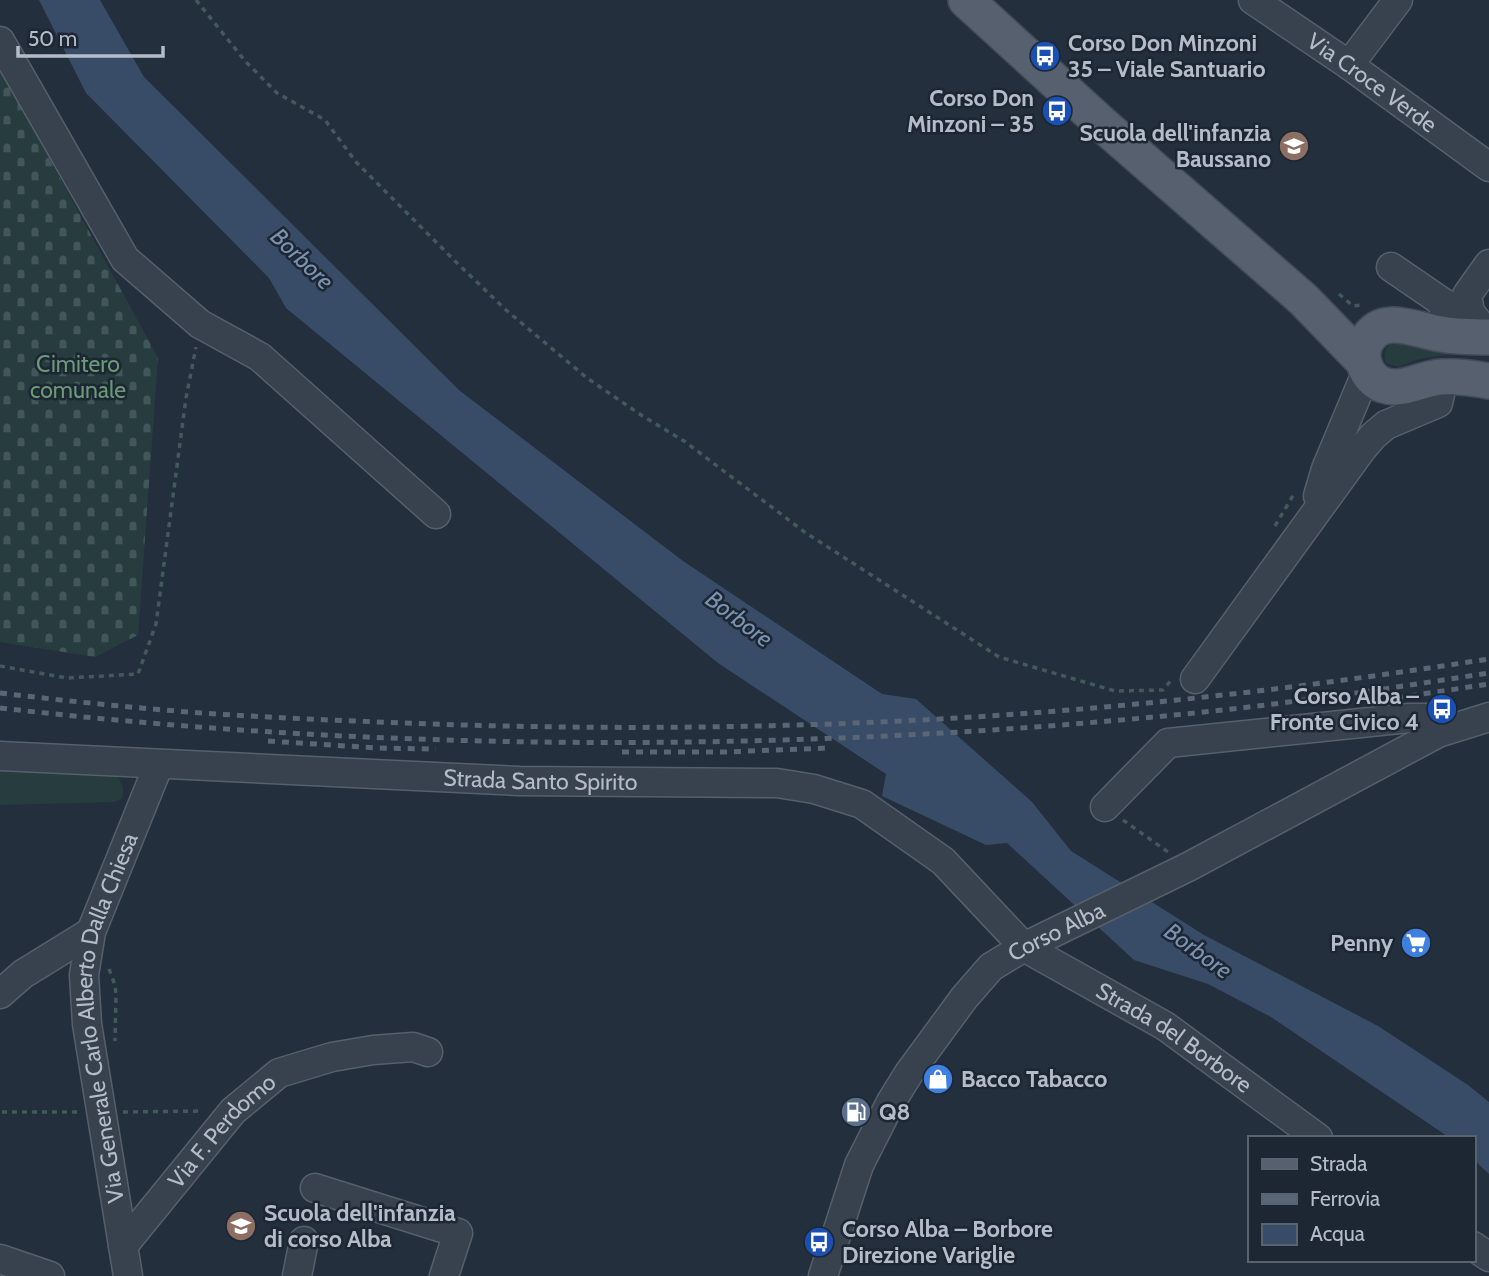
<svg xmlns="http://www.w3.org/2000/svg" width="1489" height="1276" viewBox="0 0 1489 1276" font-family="Cabin,sans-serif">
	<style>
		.green { fill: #263c3f }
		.cemetery { fill: url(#cemetery-stones) }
		.water { fill: #394c67 }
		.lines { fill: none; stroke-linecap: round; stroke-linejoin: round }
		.minor-casing { stroke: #565f6c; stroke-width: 31 }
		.major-casing { stroke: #414a57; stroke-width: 38 }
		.path { stroke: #44595c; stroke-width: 3.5; stroke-dasharray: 5 5; stroke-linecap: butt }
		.minor { stroke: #38414e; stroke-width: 28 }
		.major { stroke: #56606e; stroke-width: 35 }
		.rail { stroke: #5a6575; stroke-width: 5; stroke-dasharray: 7 7; stroke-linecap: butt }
		.labels { text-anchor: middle; stroke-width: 5; stroke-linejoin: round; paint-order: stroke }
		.poi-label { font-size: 23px; font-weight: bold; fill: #b4bcc9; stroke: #1d2633; text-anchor: start }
		.street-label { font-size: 23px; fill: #b4bcc9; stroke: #1d2633 }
		.park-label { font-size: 23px; fill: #6b9a76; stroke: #1d2633 }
		.water-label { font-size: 24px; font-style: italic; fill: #7c92b1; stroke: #1d2633 }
	</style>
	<defs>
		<pattern id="cemetery-stones" width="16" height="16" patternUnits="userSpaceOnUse" patternTransform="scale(1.75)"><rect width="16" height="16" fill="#263c3f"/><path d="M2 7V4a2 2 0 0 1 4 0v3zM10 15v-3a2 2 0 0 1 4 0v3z" fill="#435659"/></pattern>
	</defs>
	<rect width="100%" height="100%" fill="#242f3e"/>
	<path class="green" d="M1392 343H1400L1453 354 1419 359 1398 367 1386 363C1383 355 1385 348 1392 343Z
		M0 761 116 774C122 783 125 789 122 799L113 802 0 805Z"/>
	<path class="cemetery" d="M0 68 158 358 138 635 95 657 0 642Z"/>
	<path class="water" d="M39 0H100L144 77 460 391 683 561 882 694 916 699 1032 802 1071 851 1204 935 1378 1026 1468 1085 1489 1102V1174L1473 1159V1138H1450L1271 1017 1208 984 1134 960 1007 843 986 845 882 796 886 774 718 663 286 308 269 278 86 93Z"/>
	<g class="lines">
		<g class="minor-casing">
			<g id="minor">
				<path id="s1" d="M1253 0 1349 65 1489 167"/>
				<path d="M0 41 125 259 200 324 260 357 436 514"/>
				<path d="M1349 65 1398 0"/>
				<path d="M1391 267 1445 304"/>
				<path d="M1436 333 1443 320 1445 304 1476 320"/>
				<path d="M1489 337 1470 312 1467 295 1489 264"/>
				<path d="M1318 496 1326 469 1367 371"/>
				<path d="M1195 679 1362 449 1373 436 1386 425 1438 403 1444 377"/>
				<path id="s2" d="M0 756 519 781 777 783 814 789 862 804 943 861 1024 947 1165 1026 1318 1138"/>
				<path d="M1105 807 1168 743 1409 718H1427L1438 733"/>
				<path d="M0 994 23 974 91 932"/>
				<path d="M315 1188 458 1233 444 1276"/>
				<path id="s3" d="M123 1246 233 1111 279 1073 332 1057 373 1050 413 1047 428 1052"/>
				<path d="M1473 1246 1489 1257"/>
				<path d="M0 1259 50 1276"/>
				<path id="s4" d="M128 1276 87 1024 84 975 91 932 159 764"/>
				<path d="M297 1276 304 1241"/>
				<path id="s5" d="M823 1276 859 1165 891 1102 909 1073 964 998 991 967 1024 947 1188 867 1438 733 1489 717"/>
			</g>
		</g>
		<g class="major-casing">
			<path id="major" d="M966 0 1102 124 1304 300 1363 361
				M1489 337C1473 337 1457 337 1441 334 1417 331 1383 312 1367 340 1362 348 1362 358 1365 366 1368 375 1375 382 1383 385 1402 392 1422 378 1441 377 1458 376 1473 378 1489 381"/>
		</g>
		<path class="path" d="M196 0 246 62 277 93 325 120 356 162 456 262 506 310 587 378 641 415 684 441 806 533 999 657 1115 691 1163 690 1173 678
			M1339 294 1353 306 1362 305
			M1275 526 1294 494
			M0 666 67 678 138 674 156 624 186 398 196 347
			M1123 820 1168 852
			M109 969 115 985 116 995 115 1041
			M2 1112H80
			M123 1112 203 1111"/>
		<use href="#minor" class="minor"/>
		<use href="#major" class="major"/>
		<path class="rail" d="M0 693C67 701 134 708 202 713 289 719 377 722 464 725 714 732 965 724 1214 696 1306 686 1397 673 1489 659
			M1396 698 1489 684
			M0 708C400 754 813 753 1214 711 1306 701 1398 687 1489 673
			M268 741 378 748 436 749
			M622 752H725L828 748"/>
	</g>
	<defs>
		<g id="bus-disc" transform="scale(1.575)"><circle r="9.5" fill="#1a4fb4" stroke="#1d2633"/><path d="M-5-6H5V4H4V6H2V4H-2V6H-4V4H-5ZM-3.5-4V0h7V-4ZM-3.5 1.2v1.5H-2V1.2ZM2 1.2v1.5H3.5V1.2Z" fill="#fff"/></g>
		<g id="school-disc" transform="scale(1.575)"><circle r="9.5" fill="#8d6e63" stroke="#1d2633"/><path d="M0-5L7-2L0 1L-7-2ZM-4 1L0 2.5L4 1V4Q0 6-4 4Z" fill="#fff"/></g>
		<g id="supermarket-disc" transform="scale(1.575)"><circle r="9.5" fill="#3f7fe0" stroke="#1d2633"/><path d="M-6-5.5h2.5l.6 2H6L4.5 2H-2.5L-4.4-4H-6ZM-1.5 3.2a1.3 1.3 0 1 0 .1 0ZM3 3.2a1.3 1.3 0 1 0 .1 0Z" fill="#fff"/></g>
		<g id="shop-disc" transform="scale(1.575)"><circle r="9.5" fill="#3f7fe0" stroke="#1d2633"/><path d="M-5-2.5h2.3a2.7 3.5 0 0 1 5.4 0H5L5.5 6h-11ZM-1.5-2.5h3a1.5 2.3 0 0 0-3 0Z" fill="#fff"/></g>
		<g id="fuel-disc" transform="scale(1.575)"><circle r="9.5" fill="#5c6f8a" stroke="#1d2633"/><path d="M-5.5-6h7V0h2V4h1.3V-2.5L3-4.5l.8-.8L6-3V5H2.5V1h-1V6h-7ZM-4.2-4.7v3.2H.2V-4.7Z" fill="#fff"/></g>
	</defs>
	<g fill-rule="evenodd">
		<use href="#bus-disc" x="1045" y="56"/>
		<use href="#bus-disc" x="1057" y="111"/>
		<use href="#school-disc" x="1294" y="146"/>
		<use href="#bus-disc" x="1442" y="709"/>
		<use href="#supermarket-disc" x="1416" y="943"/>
		<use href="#shop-disc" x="938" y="1079"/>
		<use href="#fuel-disc" x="856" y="1112"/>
		<use href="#school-disc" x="241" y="1226"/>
		<use href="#bus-disc" x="819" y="1242"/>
	</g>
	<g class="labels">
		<g class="poi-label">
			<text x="1068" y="51">Corso Don Minzoni<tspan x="1068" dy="26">35 – Viale Santuario</tspan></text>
			<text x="1034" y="106" text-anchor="end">Corso Don<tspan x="1034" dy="26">Minzoni – 35</tspan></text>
			<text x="1271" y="141" text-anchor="end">Scuola dell'infanzia<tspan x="1271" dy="26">Baussano</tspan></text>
			<text x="1419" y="704" text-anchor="end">Corso Alba –<tspan x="1419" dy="26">Fronte Civico 4</tspan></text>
			<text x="1393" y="951" text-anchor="end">Penny</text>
			<text x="961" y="1087">Bacco Tabacco</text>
			<text x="879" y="1120">Q8</text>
			<text x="264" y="1221">Scuola dell'infanzia<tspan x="264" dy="26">di corso Alba</tspan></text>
			<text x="842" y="1237">Corso Alba – Borbore<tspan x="842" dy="26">Direzione Variglie</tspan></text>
		</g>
		<g class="street-label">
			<text dy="8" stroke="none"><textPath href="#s1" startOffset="145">Via Croce Verde</textPath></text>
			<text dy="8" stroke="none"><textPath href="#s2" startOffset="541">Strada Santo Spirito</textPath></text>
			<text dy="8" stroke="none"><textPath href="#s5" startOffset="430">Corso Alba</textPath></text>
			<text dy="8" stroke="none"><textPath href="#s4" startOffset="264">Via Generale Carlo Alberto Dalla Chiesa</textPath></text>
			<text dy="8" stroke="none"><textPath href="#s2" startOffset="1258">Strada del Borbore</textPath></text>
			<text dy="8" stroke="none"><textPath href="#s3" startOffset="152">Via F. Perdomo</textPath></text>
		</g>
		<g class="park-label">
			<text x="78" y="372">Cimitero<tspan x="78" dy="26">comunale</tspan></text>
		</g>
		<g class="water-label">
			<text transform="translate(302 259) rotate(44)" y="8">Borbore</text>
			<text transform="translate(739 619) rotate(37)" y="8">Borbore</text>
			<text transform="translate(1198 951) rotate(36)" y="8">Borbore</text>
		</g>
	</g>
	<rect x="1248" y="1136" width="228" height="126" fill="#1d2633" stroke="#59626f" stroke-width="2"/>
	<rect x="1262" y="1159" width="35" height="10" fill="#56606e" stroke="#59626f" stroke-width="2"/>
	<text x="1310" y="1171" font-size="21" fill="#b4bcc9">Strada</text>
	<rect x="1262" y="1194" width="35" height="10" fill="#5a6575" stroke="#59626f" stroke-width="2"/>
	<text x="1310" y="1206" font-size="21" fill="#b4bcc9">Ferrovia</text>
	<rect x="1262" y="1224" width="35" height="21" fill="#394c67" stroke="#59626f" stroke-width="2"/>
	<text x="1310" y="1241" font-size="21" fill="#b4bcc9">Acqua</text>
	<path d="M18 46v10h145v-10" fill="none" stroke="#b4bcc9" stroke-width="3.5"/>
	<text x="28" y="46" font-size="21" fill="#b4bcc9" stroke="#1d2633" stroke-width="5" paint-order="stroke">50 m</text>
</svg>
